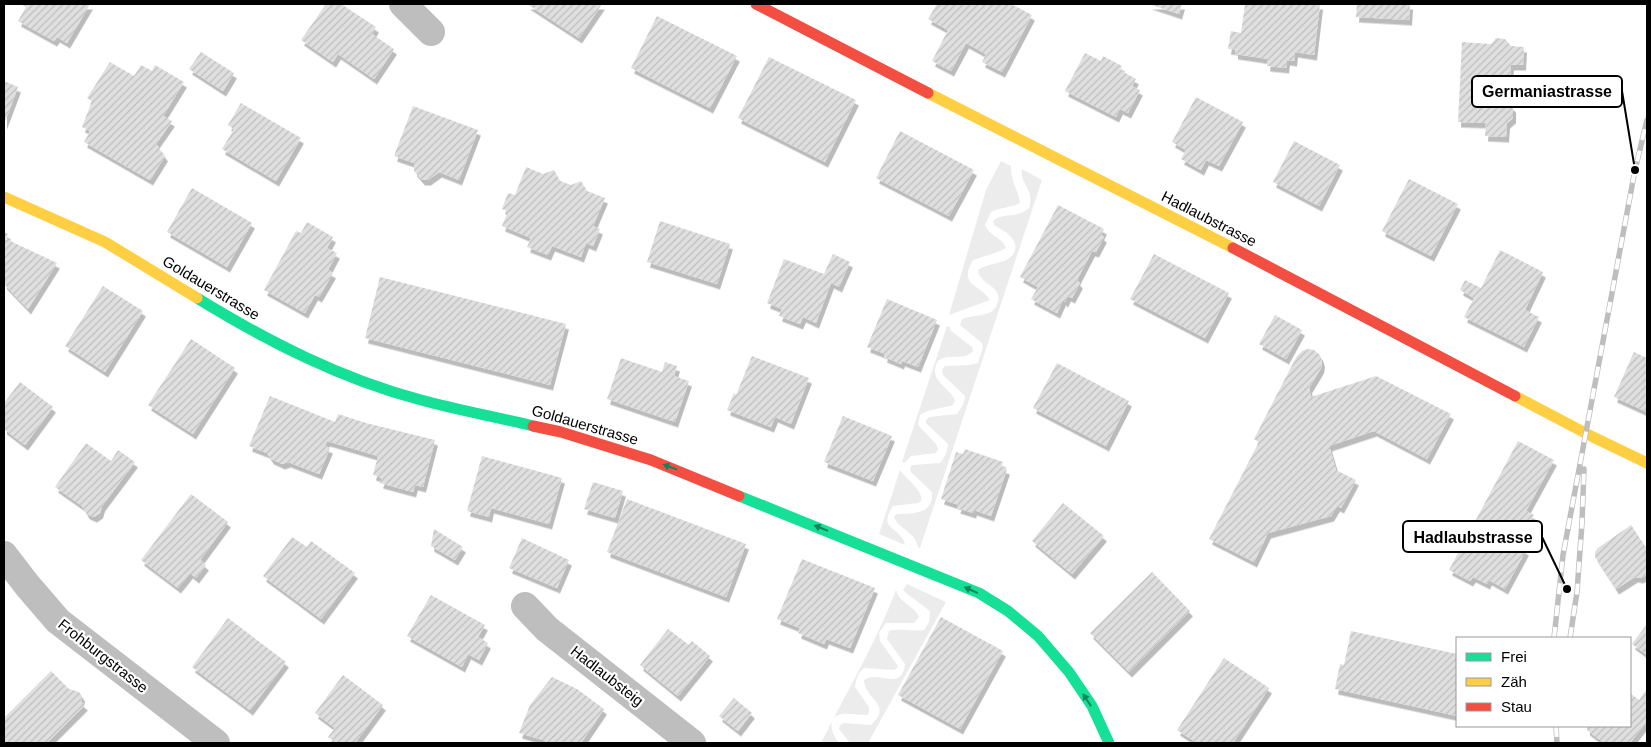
<svg xmlns="http://www.w3.org/2000/svg" width="1651" height="747" viewBox="0 0 1651 747" font-family="Arial,sans-serif">
	<style>
		.green { fill: #ececec }
		.building { fill: url(#building-hatch); filter: url(#shadow) }
		.lines { fill: none; stroke-linecap: round; stroke-linejoin: round }
		.street { stroke: #bebebe; stroke-width: 28 }
		.fast { stroke: #16e098; stroke-width: 11 }
		.slow { stroke: #ffcf43; stroke-width: 11 }
		.jam { stroke: #f24e42; stroke-width: 11 }
		.rail-casing { stroke: #bebebe; stroke-width: 5.5 }
		.rail { stroke: #fff; stroke-width: 4; stroke-dasharray: 11; stroke-linecap: butt }
		.oneway { fill: #0d865b }
		.labels { text-anchor: middle; stroke-width: 4.5; stroke-linejoin: round; paint-order: stroke }
		.street-label { font-size: 15px; fill: #000; stroke: #fff }
		.leader { fill: none; stroke: #000; stroke-width: 2 }
		.callout-dot { fill: #000; stroke: #fff; stroke-width: 2 }
		.callout { fill: #fff; stroke: #000; stroke-width: 2 }
		.callout-label { font-size: 16px; text-anchor: middle; font-weight: bold; fill: #000 }
	</style>
	<defs>
		<pattern id="building-hatch" width="6" height="6" patternUnits="userSpaceOnUse" patternTransform="scale(1.25)"><rect width="6" height="6" fill="#dfdfdf"/><path d="M-1 1l2-2M0 6l6-6M5 7l2-2" fill="none" stroke="#bebebe"/></pattern>
		<filter id="shadow"><feDropShadow dx="3" dy="5.5" stdDeviation="0" flood-color="#0004"/></filter>
	</defs>
	<rect width="100%" height="100%" fill="#fff"/>
	<path class="green" d="M1001 161 1011 166C1011 184 1018 188 1020 203 1011 208 1001 207 991 212L985 225C989 236 1002 237 1006 248L998 252 973 260C958 286 979 283 990 300L949 315 986 190Z
		M1022 169 1042 180 920 548 918 547C914 530 899 530 894 517L897 514C914 513 933 515 932 492L911 472 910 468 912 465 940 463C945 457 947 452 948 444L926 423V420L929 417 957 414 963 405 965 396 943 375 942 370 945 366 970 365 978 363 983 347 982 343 960 325 962 319C970 316 980 316 989 313 993 311 996 308 997 304 1005 286 979 285 978 270 988 262 1011 265 1015 250 1018 237 1003 231 994 225L993 221C1002 212 1018 219 1029 208 1035 187 1019 184 1022 169Z
		M947 326 950 327V330L972 347 973 351C964 364 936 347 935 371 935 383 950 389 955 400L953 405C942 409 930 408 920 415L918 425 936 444 938 449 936 453 911 456 904 463 902 462Z
		M900 470C906 479 924 491 921 501L918 503 893 506C876 531 902 526 905 545L879 534Z
		M907 584 946 602 868 743H850L839 729 840 725 844 723 871 725C894 704 864 699 864 680 877 669 902 693 905 664L887 639 889 631C900 628 913 632 924 630L929 622 930 611 906 593 903 590Z
		M896 590C900 604 914 605 919 617L914 623H886L879 633 880 641 898 666 895 670 864 668C858 673 856 679 855 687L869 707V713L867 715C859 715 849 713 842 714 825 717 832 735 839 743H821C846 693 876 643 896 590Z"/>
	<path class="building" d="M21 4H90L67 43 57 37 54 41 18 21 26 7Z
		M326 4H341L376 27 372 34 394 49 374 79 338 54 333 62 301 40Z
		M527 4H602L579 38Z
		M937 4H1011L1032 15 1002 72 982 62 986 54 966 43 951 71 932 61 948 30 928 19Z
		M1149 4H1182L1179 14Z
		M1245 4H1320L1314 55 1295 52 1294 61 1287 60 1286 68 1267 66 1268 59 1235 54V50L1228 49 1231 31 1241 33Z
		M1357 4H1410L1409 20 1356 17Z
		M657 16 737 56 710 108 631 68Z
		M1496 38 1505 39 1511 46 1524 47 1523 65H1511L1508 102 1513 107V118L1507 123 1506 137 1485 136 1486 123 1458 122 1462 42 1491 44Z
		M201 52 234 73 223 91 189 69Z
		M1085 53 1101 61 1103 56 1122 66 1120 70 1136 79 1132 86 1140 90 1128 113 1120 109 1116 117 1065 91Z
		M769 57 856 100 825 162 738 118Z
		M110 62 134 76 141 65 152 71 155 65 184 82 163 116 172 121 156 144 165 156 150 180 84 142 90 131 82 127 92 101 87 98Z
		M4 81 18 87 4 124Z
		M1196 97 1243 122 1219 166 1206 160 1201 170 1181 159 1186 150 1172 142Z
		M241 103 301 138 276 181 222 149 234 129 228 125Z
		M413 106 478 130 459 180 439 172 428 180H422L414 171V163L394 156Z
		M900 131 974 170 949 216 876 178Z
		M1294 141 1340 165 1319 206 1273 182Z
		M526 167 543 174 554 170 560 181 571 185 581 181 587 191 605 198 593 226 600 229 593 246 586 243 581 257 552 246 548 255 527 247 531 238 502 226 508 211 502 209 508 193 515 195Z
		M1409 179 1458 204 1431 256 1382 231Z
		M192 188 252 223 227 267 167 232Z
		M1058 205 1104 229 1101 235 1104 237 1096 252 1092 251 1077 280 1080 283 1072 298 1068 296 1065 302 1063 300 1057 313 1031 299 1038 287 1020 277Z
		M660 221 730 244 717 284 647 262Z
		M307 222 333 237 327 248 337 253 328 270 333 273 319 297 315 295 305 313 264 290 296 231 301 233Z
		M4 232 8 234 6 239 57 263 28 309 4 284Z
		M1500 250 1543 272 1525 310 1539 317 1524 347 1464 317 1474 298 1460 290 1465 280 1481 288Z
		M833 254 850 262 839 287 831 283 816 323 803 317 800 324 779 316 782 309 767 303 784 259 824 274Z
		M1154 254 1229 293 1205 338 1130 299Z
		M380 277 566 324 550 385 365 338Z
		M103 286 143 311 105 372 65 346Z
		M887 299 937 320 918 367 902 361 901 364 884 357 885 354 867 347Z
		M1275 315 1302 330 1286 359 1259 344Z
		M191 339 235 368 193 434 148 405Z
		M1308 349 1314 350 1320 355 1322 362 1321 368 1309 388 1311 397 1376 376 1451 414 1427 459 1374 431 1329 446 1336 470 1356 480 1341 508 1337 506 1331 516 1268 533 1254 562 1209 539 1259 442 1254 439 1290 369 1297 356 1302 351Z
		M1634 352 1647 358V412L1614 397Z
		M752 356 809 378 791 424 775 417 771 427 727 410 734 393 736 395Z
		M621 358 662 372 665 362 677 366 674 376 689 381 675 422 607 399Z
		M1057 363 1129 401 1106 446 1033 408Z
		M20 382 53 407 25 445 4 429V403Z
		M270 396 335 422 338 414 366 423 435 440 423 487 415 485 413 492 380 483 382 478 373 475 378 456 327 441 325 446 330 448 319 474 288 462 282 464 271 459 267 453 249 446Z
		M843 416 892 436 873 481 824 462Z
		M1518 441 1554 460 1526 511 1534 515 1528 524 1534 527 1522 548 1526 550 1505 589 1489 580 1487 584 1473 577 1470 581 1449 570Z
		M86 443 111 461 118 450 135 462 102 506 100 513 94 517 87 514 82 506 55 487Z
		M965 449 1003 462 1001 467 1007 469 991 516 974 510 973 513 957 508 959 505 941 499 956 452 963 454Z
		M482 456 562 478 549 524 491 508 489 517 467 511Z
		M593 482 623 491 615 518 584 509Z
		M191 494 228 522 200 560 206 565 196 578 190 573 178 588 141 560Z
		M627 499 746 544 726 597 607 552Z
		M1063 503 1104 536 1072 574 1032 541Z
		M1631 525 1647 549V575L1640 578 1635 577 1616 589 1595 557V552L1598 548Z
		M434 529 463 547 455 560 431 546Z
		M292 537 307 547 311 541 355 573 321 619 263 576Z
		M522 538 569 560 557 588 509 568Z
		M802 559 875 588 850 648 826 639 824 644 798 633 800 628 777 619Z
		M1152 572 1190 611 1129 672 1090 633Z
		M431 595 485 625 478 637 488 643 479 660 468 654 462 667 407 636Z
		M941 617 1003 651 960 729 898 695Z
		M228 618 286 662 250 710 192 667Z
		M1647 624V655L1632 644Z
		M668 629 689 645 692 641 710 656 678 696 640 665Z
		M1351 631 1457 654V716L1335 689 1340 664 1344 665Z
		M1224 658 1269 688 1233 743H1197L1177 730Z
		M51 671 69 689 79 692 82 696 81 702 85 705 47 743H6L4 741V718Z
		M343 675 383 705 355 743 351 741 350 743H337L328 737 335 728 315 713Z
		M552 677 577 689 604 709 581 743H549L543 740 519 733 530 705Z
		M1647 689V721L1630 743H1604L1587 730V726H1630V693L1639 700Z
		M734 698 752 713 738 731 719 716Z"/>
	<g class="lines">
		<path class="street" d="M403 4 431 32
			M4 555 27 585 58 621 216 743
			M525 606 547 629 692 743"/>
		<path class="fast" d="M197 298C267 341 341 379 421 400 458 410 496 417 533 426
			M739 496 979 593 1008 611 1038 636 1069 672 1092 706 1109 743"/>
		<path class="slow" d="M928 93 1233 248
			M4 197 105 242 197 298
			M1515 396 1593 437 1647 463"/>
		<path class="jam" d="M756 4 928 93
			M1233 248 1515 396
			M533 426 561 432 651 460 739 496"/>
		<g class="rail-casing">
			<path id="rail" d="M1554 638 1563 555 1635 170 1647 120
				M1570 638 1577 592 1582 523 1584 469
				M1556 726 1557 743"/>
		</g>
		<use href="#rail" class="rail"/>
	</g>
	<defs><path id="oneway-solid" d="M-6-.8H1V-3.2L6.5 0L1 3.2V.8H-6Z" transform="scale(1.25)"/></defs>
	<g class="oneway">
		<use href="#oneway-solid" transform="translate(670 467) rotate(-159)"/>
		<use href="#oneway-solid" transform="translate(821 528) rotate(-158)"/>
		<use href="#oneway-solid" transform="translate(971 590) rotate(-156)"/>
		<use href="#oneway-solid" transform="translate(1087 700) rotate(-123)"/>
	</g>
	<g class="labels">
		<g class="street-label">
			<text transform="translate(1209 219) rotate(27)" y="5">Hadlaubstrasse</text>
			<text transform="translate(211 288) rotate(31)" y="5">Goldauerstrasse</text>
			<text transform="translate(585 425) rotate(16)" y="5">Goldauerstrasse</text>
			<text transform="translate(103 656) rotate(38)" y="5">Frohburgstrasse</text>
			<text transform="translate(607 676) rotate(38)" y="5">Hadlaubsteig</text>
		</g>
	</g>
	<path class="leader" d="M1635 170L1622 91M1567 589L1542 537"/>
	<g class="callout-dot">
		<circle cx="1635" cy="170" r="5"/>
		<circle cx="1567" cy="589" r="5"/>
	</g>
	<g class="callout">
		<rect x="1472" y="76" width="150" height="31" rx="5"/>
		<rect x="1403" y="521" width="139" height="31" rx="5"/>
	</g>
	<g class="callout-label">
		<text x="1547" y="97">Germaniastrasse</text>
		<text x="1473" y="543">Hadlaubstrasse</text>
	</g>
	<rect width="1651" height="747" fill="none" stroke="#000000" stroke-width="10"/>
	<rect x="1456" y="637" width="175" height="90" fill="#ffffff" stroke="#999999"/>
	<rect x="1466" y="653" width="25" height="8" fill="#16e098" stroke="#999999"/>
	<text x="1501" y="662" font-size="15" fill="#000000">Frei</text>
	<rect x="1466" y="678" width="25" height="8" fill="#ffcf43" stroke="#999999"/>
	<text x="1501" y="687" font-size="15" fill="#000000">Zäh</text>
	<rect x="1466" y="703" width="25" height="8" fill="#f24e42" stroke="#999999"/>
	<text x="1501" y="712" font-size="15" fill="#000000">Stau</text>
</svg>
